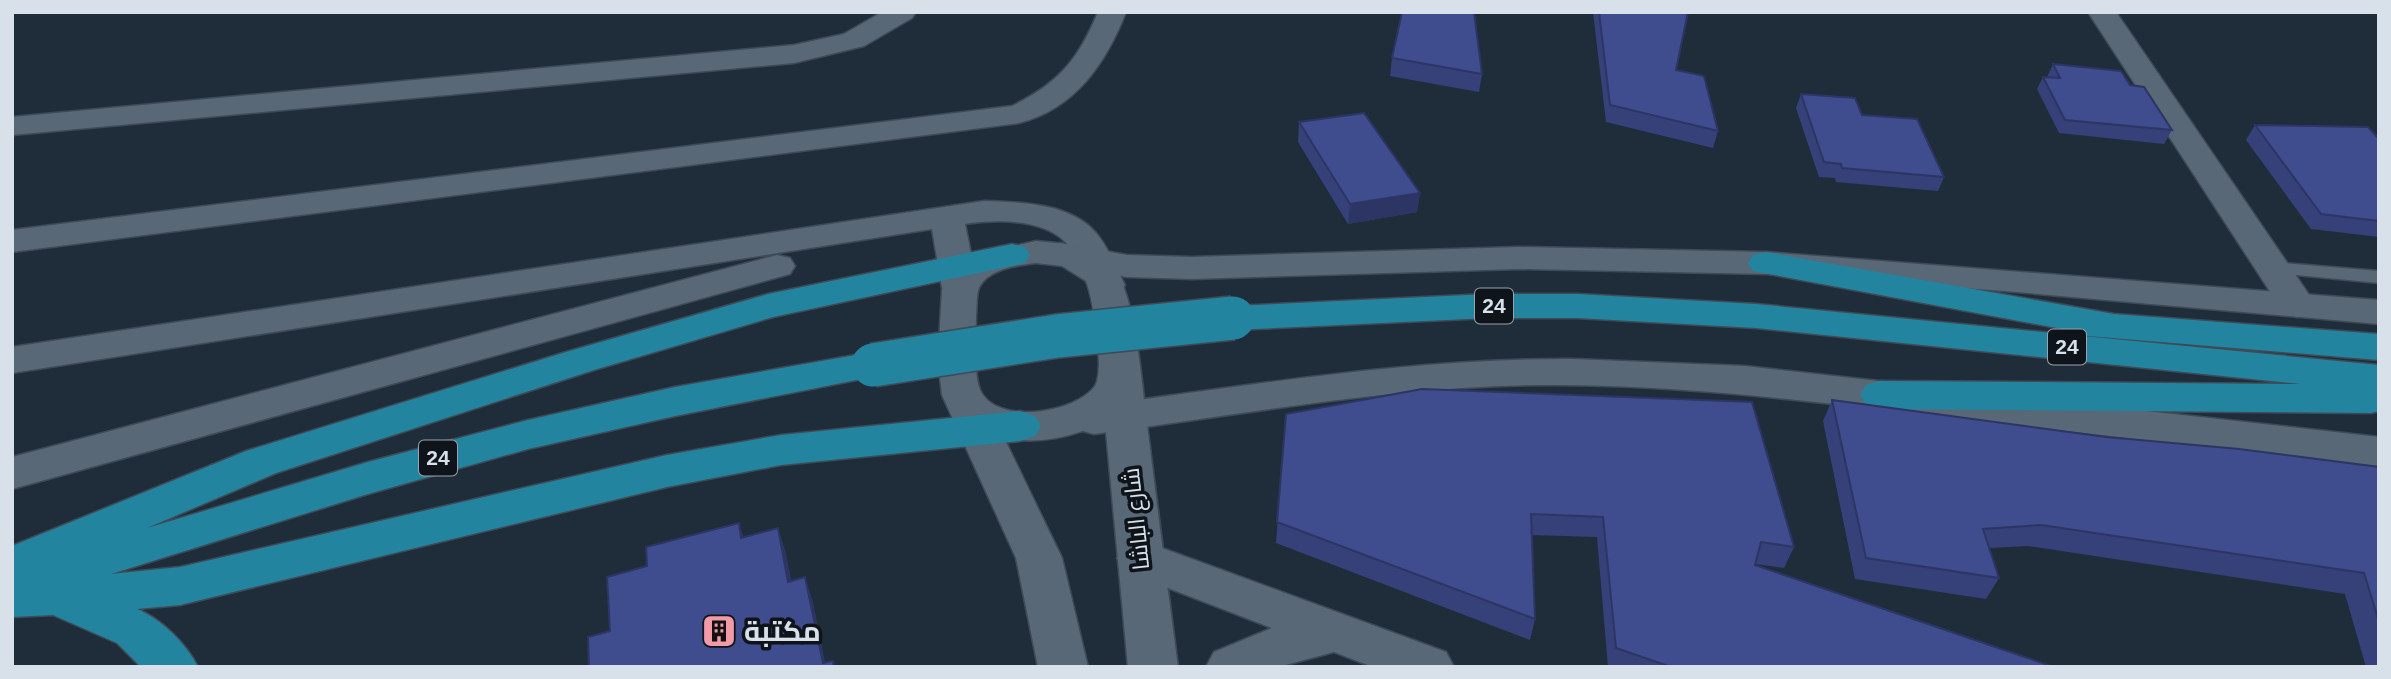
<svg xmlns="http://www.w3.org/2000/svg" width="2391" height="679" viewBox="0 0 2391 679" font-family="Arial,Cairo,sans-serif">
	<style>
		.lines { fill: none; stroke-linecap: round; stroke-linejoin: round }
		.service-casing { stroke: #3e4a55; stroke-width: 3 }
		.minor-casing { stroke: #3e4a55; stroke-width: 3 }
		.tertiary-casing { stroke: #3e4a55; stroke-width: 3 }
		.secondary-casing { stroke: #3e4a55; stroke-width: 3 }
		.primary-casing { stroke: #3e4a55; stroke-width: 3 }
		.service { fill: #586877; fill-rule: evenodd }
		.minor { fill: #586877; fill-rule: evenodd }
		.tertiary { fill: #586877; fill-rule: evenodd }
		.secondary { fill: #586877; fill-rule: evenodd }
		.primary { fill: #2384a0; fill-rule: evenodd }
		.primary-bridge-casing { stroke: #3e4a55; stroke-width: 46; stroke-linecap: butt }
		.primary-bridge { stroke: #2384a0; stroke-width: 43 }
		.wall { fill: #36417a }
		.shaded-wall { fill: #2c3563 }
		.building { fill: #3f4c8e; stroke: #2c3563; stroke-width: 2 }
		.labels { text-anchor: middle; stroke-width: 7; stroke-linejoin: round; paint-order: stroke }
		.shield { fill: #0e141a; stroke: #9ba4ac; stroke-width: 2 }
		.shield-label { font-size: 21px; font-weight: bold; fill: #d8e1ea }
		.street-label { font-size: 23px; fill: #d8e1ea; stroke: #0e141a }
		.near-poi-label { font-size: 28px; font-weight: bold; fill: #d8e1ea; stroke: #0e141a; text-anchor: start }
	</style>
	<rect width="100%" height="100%" fill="#1f2d3a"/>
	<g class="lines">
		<g class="service-casing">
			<path id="service" d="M2272 262 2379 271V283L2266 272 2263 268Z"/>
		</g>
		<g class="minor-casing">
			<path id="minor" d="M882 12H916L912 18 864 46 794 63 12 135V117L794 45 844 34Z
				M1098 12H1126C1106 63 1075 109 1019 123L12 252V230L1012 106C1059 83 1078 60 1098 12Z
				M2088 12H2116L2316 305 2310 313 2297 317 2284 313Z
				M984 201C1020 202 1071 203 1096 233 1109 248 1116 268 1125 285L1120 293 1107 296 1094 293C1085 279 1080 263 1071 249 1051 218 997 219 965 224L978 288 973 296 960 300 947 296 942 288 932 229 12 373V347Z
				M777 255 790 258 795 266 790 274 12 489V457Z
				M1140 540 1446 652 1454 667H1373L1334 652 1278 667H1206L1214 652 1272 628 1124 571 1117 558 1124 545Z"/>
		</g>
		<g class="tertiary-casing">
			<path id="tertiary" d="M1060 243 1127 255 1192 257 1519 247 1766 252 2379 300V324L2005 291 1766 274 1519 269 1192 279 1127 277 1047 262 1042 254 1047 246Z
				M1573 359 1745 366 2379 437V467C2235 450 2091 434 1947 417 1815 402 1685 385 1552 385 1399 385 1246 414 1094 434L1079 430 1073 420 1079 410 1094 406C1253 385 1412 358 1573 359Z"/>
		</g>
		<g class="secondary-casing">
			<path id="secondary" d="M1036 241C1062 243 1097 246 1114 268 1136 298 1142 385 1147 424 1157 505 1167 586 1178 667H1128L1105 421C1075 437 1038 445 1004 438L1062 558 1088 667H1038L1016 558 942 395 938 360 942 290 954 271 966 260 982 253ZM1036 263 1062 266 1086 281C1093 299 1105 370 1095 386 1076 413 996 426 980 390 973 371 976 335 976 315 977 307 976 295 979 288 988 269 1018 265 1036 263Z"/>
		</g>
		<g class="primary-casing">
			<path id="primary" d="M1012 244 1025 247 1030 255 1025 263 773 317 594 370 276 473 147 528 368 462 528 420 675 387 873 352 887 356 893 365 887 374 675 416 528 449 368 494 111 574 180 567 667 455 781 435 1020 411 1035 416 1041 426 1035 436 1020 441 781 465 667 487 180 605 137 609C161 619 186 643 198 667H141L117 643 53 615 12 617V546L246 451 566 352 768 294Z
				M1766 252 2114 314 2379 334V360L2088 336 2073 331 1753 271 1748 263 1753 255Z
				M1489 294H1577L1756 304 2379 365V411L2371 413 1880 409 1866 405 1860 395 1866 385 1880 381 2301 384 1756 328 1577 318H1489L1233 330 1220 327 1214 318 1220 309 1233 306Z"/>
		</g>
		<use href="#service" class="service"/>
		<use href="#minor" class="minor"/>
		<use href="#tertiary" class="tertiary"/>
		<use href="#secondary" class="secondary"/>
		<use href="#primary" class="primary"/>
		<g class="primary-bridge-casing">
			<path id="primary-bridge" d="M873 365 1057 336 1233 318"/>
		</g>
		<use href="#primary-bridge" class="primary-bridge"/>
	</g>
	<path class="wall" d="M1593 12H1688L1676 70 1718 131 1713 148 1606 122Z
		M1392 58 1482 74 1479 92 1390 76Z
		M2053 64 2130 85 2172 130 2164 144 2059 133 2037 89 2043 77H2047Z
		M1801 94 1944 177 1938 191 1836 182 1835 178 1819 177 1796 108Z
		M1299 122 1420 193 1417 212 1348 224 1298 142Z
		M2255 125 2379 139V237L2311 229 2246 140Z
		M1832 400 2106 437 2379 467V667H2366L2345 594 2028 546 1989 548 1999 578 1986 599 1855 579 1823 421Z
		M1286 414 1794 547 1784 568 1756 564 1755 565 2054 667H1608L1597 537 1532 535 1535 619 1530 640 1276 543Z"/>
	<path class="shaded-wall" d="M1420 193 1417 212 1348 224 1350 204Z
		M739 523 747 547 741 538Z
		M778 528 786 553 796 606 788 582Z
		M805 577 813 602 826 667H824Z"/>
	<path class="building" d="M1402 12H1474L1482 74 1392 58Z
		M1599 12H1688L1676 70 1704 76 1718 131 1610 105Z
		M2053 64 2121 71 2130 85 2144 87 2172 130 2065 120 2043 77 2060 78Z
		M1801 94 1855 98 1862 115 1917 119 1944 177 1842 168 1841 164 1824 162Z
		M1364 113 1420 193 1350 204 1299 122Z
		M2255 125 2368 127 2379 139V221L2321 214Z
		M1422 389 1752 402 1794 547 1761 542 1755 565 2054 667H1671L1616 648 1603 517 1531 514 1535 619 1277 522 1286 414Z
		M1832 400 2106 437 2239 449 2379 467V622L2364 573 2041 525 1983 529 1999 578 1866 558Z
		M739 523 741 538 778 528 788 582 805 577 823 663 833 661 834 667H589L588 637 610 631 607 577 647 566 646 547Z"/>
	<defs>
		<g id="building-square" transform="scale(1.75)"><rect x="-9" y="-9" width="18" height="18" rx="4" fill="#f39aa8" stroke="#0e141a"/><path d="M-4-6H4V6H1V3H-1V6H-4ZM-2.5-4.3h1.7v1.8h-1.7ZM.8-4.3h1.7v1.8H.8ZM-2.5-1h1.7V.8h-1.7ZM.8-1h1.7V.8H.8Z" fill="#111"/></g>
	</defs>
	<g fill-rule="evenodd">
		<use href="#building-square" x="719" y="631"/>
	</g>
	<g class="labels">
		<g class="shield">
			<rect x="1475" y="288.5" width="38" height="35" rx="5"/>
			<rect x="2048" y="329.5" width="38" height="35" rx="5"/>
			<rect x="419" y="440.5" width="38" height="35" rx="5"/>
		</g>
		<g class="shield-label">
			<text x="1494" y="313">24</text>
			<text x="2067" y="354">24</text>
			<text x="438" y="465">24</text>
		</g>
		<g class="street-label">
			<text transform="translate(1136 519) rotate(-96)" y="8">شارع الباشا</text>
		</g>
		<g class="near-poi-label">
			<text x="744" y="641">مكتبة</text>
		</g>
	</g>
	<rect width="2391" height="679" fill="none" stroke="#d8e1ea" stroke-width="28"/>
</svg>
